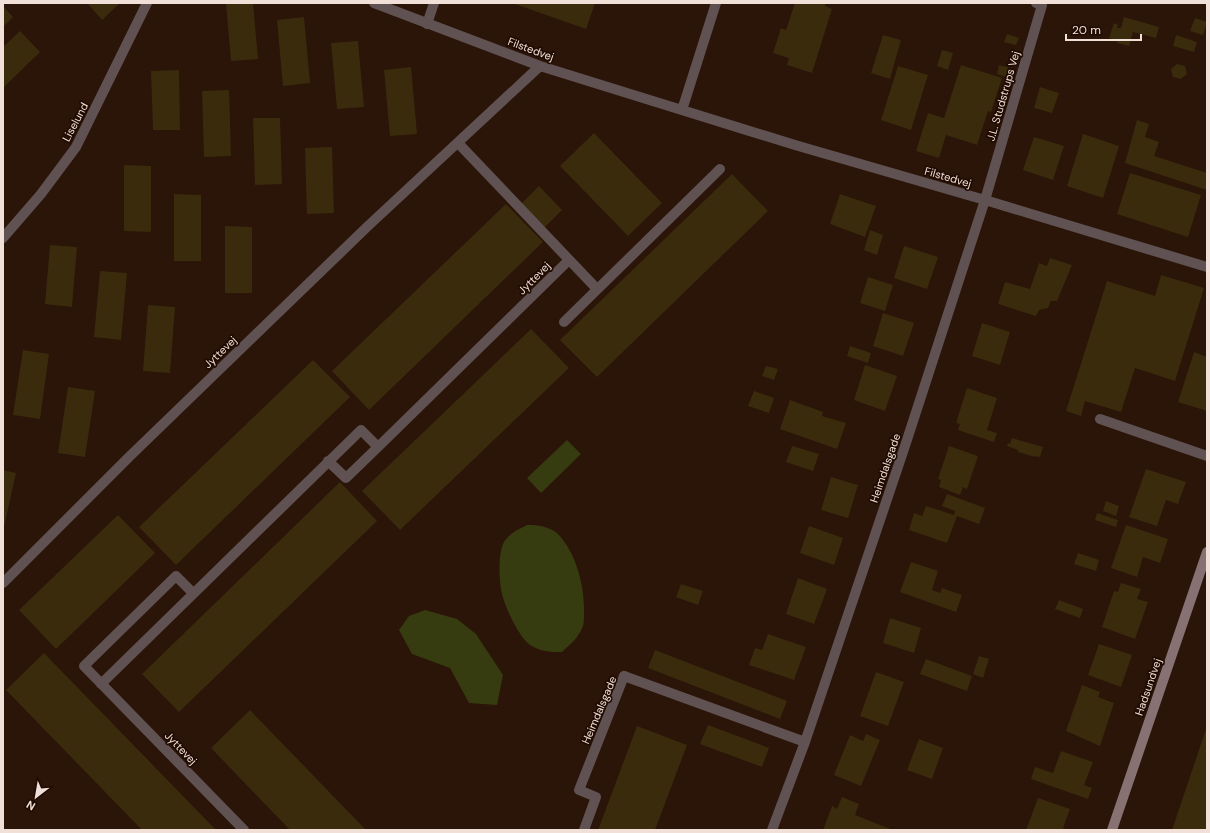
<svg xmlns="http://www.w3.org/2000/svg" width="1210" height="833" viewBox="0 0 1210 833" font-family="'DM Sans',sans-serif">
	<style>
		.green { fill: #373c10 }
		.building { fill: #3a2b0d }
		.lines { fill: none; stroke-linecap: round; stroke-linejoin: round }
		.lane { stroke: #605253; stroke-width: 10 }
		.street { stroke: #605253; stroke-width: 10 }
		.secondary { stroke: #887173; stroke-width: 10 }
		.labels { text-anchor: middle; stroke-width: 3.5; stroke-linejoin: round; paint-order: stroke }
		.street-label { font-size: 11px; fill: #f1e0d8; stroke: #200b02 }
	</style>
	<rect width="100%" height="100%" fill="#2b1408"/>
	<path class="green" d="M567 440 581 454 541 493 527 478Z
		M527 525C538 525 549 526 558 534 577 554 585 588 584 614 584 618 584 622 583 626 579 637 571 644 562 652 551 652 542 652 532 646 520 640 505 607 502 594 499 581 498 556 503 544 508 534 517 530 527 525Z
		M425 610 457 619 476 634 503 675 497 705 469 703 450 668 412 654 399 630 409 616Z"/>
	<path class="building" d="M87 3H120L102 20Z
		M226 3H253L258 59 231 61Z
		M512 3H595L586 29Z
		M795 3H826L825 6 832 9 812 73 787 65 789 58 773 53 781 28 786 30Z
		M3 6 13 17 3 27Z
		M304 17 310 83 283 86 277 20Z
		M1124 17 1159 27 1156 38 1133 32 1129 46 1117 43V41L1109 38 1114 23 1118 25 1117 28H1121Z
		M1195 18 1207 22 1203 35 1190 31Z
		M20 31 40 52 3 88V47Z
		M1007 34 1019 38 1016 45 1004 42Z
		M883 35 901 40 890 79 871 73Z
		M1176 35 1197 42 1194 52 1173 46Z
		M358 41 364 107 337 109 331 43Z
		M942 50 953 53 948 70 937 66Z
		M1177 64 1185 66 1187 74 1181 79 1173 77 1171 69Z
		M961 65 1002 78 991 112 988 111 977 145 946 135 939 158 916 151 928 113 944 118Z
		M999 65 1008 67 1006 77 997 74Z
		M898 66 928 75 911 130 881 120Z
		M411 67 417 134 390 136 384 70Z
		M179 70 180 130H153L151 71Z
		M1040 87 1059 93 1052 113 1034 108Z
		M229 90 231 156 204 157 202 91Z
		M253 118H280L282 184 255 185Z
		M1137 120 1149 124 1145 137 1159 142 1154 156 1207 173V190L1125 163Z
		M594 133 662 203 628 236 560 166Z
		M1083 134 1119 146 1103 198 1067 186Z
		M1034 137 1064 146 1053 180 1023 170Z
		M332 147 334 213 307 214 305 148Z
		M124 165 151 166V232L124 231Z
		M1130 173 1201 195 1188 237 1117 214Z
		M732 174 768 211 597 377 560 340Z
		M539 186 562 210 544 228 521 204Z
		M174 194 201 195V261H174Z
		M840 194 876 206 865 237 830 224Z
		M506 204 543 242 369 410 332 371Z
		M225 226 252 227V293H225Z
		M870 230 883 235 877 255 864 250Z
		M50 245 77 247 72 307 45 304Z
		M904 246 938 257 927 289 894 278Z
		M1050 258 1072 265 1057 301H1051L1048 308 1039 310 1036 316 998 304 1005 282 1030 289 1039 263 1047 266Z
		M100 271 127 273 121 340 94 337Z
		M1161 275 1204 288 1175 381 1135 368 1121 412 1085 401 1081 416 1066 411 1107 281 1155 296Z
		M868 277 893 285 885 311 860 303Z
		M148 305 175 307 170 373 143 371Z
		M883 313 914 323 903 356 873 346Z
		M982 323 1010 332 1000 365 972 356Z
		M531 329 569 368 400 530 362 491Z
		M850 346 871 353 868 363 847 356Z
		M23 350 49 354 40 419 13 415Z
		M1194 352 1207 357V411L1178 402Z
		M313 360 350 397 176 565 139 527Z
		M865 365 897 376 885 411 854 400Z
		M766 366 778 369 774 380 762 376Z
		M68 387 95 391 85 457 58 453Z
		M967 388 997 398 987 430 997 433 994 442 958 430 960 424 956 423Z
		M754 391 774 398 769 413 748 406Z
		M790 400 823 412 822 416 846 423 837 449 780 429Z
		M1012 438 1043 447 1040 457 1035 456V457L1018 452V450L1007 446 1008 443 1010 444Z
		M792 446 819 454 813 471 786 462Z
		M949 446 978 456 967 489 963 487 960 495 939 487 941 480 938 479Z
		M1146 469 1186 482 1178 504 1166 500 1157 526 1129 517Z
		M3 470 16 473 4 527H3Z
		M831 477 858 485 848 518 821 510Z
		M340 482 377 521 179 712 142 674Z
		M947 494 985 508 979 524 957 516 947 543 909 530 914 513 922 516 926 506 954 515 955 511 942 506Z
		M1106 501 1119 506 1116 516 1103 511Z
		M1097 513 1118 520 1116 527 1095 520Z
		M118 515 155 553 56 649 19 610Z
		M1126 525 1168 539 1160 563 1143 557 1137 577 1111 568Z
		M809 526 843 538 834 565 800 553Z
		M1078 553 1099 560 1096 571 1074 564Z
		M911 562 938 571 932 590 940 593 942 588 962 595 956 612 900 592Z
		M798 578 827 589 814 624 786 614Z
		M1121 583 1141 589 1137 599 1148 602 1135 639 1102 627 1114 591 1118 592Z
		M681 584 703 591 698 605 676 597Z
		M1059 600 1083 609 1080 618 1055 609Z
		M890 618 921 628 914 653 883 643Z
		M768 634 806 647 794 680 749 665 755 648 762 650Z
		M1099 644 1132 655 1121 687 1088 675Z
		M655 650 787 701 780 719 648 668Z
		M44 653 216 830H142L6 690Z
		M979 656 989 659 983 678 973 674Z
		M926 659 972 676 967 691 920 674Z
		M876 672 904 682 888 726 860 716Z
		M1082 685 1100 692 1098 697 1114 703 1100 746 1066 731Z
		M250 710 366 830H290L211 748Z
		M708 725 769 748 762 767 700 744Z
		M637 726 687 745 655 830H598Z
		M1207 726V830H1172Z
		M866 734 880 740 861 786 834 775 850 735 863 741Z
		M919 739 943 748 932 779 907 770Z
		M1061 751 1093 762 1084 785 1092 788 1088 799 1031 779 1035 767 1053 773Z
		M842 797 859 804 855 815 893 830H823L832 806 837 809Z
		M1038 798 1070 809 1063 828 1069 830H1026Z"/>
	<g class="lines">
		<path class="lane" d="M427 24 434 3
			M458 143 597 289
			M564 322 720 169
			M1100 419 1207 456
			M328 461 346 478 378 447
			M193 593 176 576 84 666 244 830
			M101 684 361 430 378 447 569 260
			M584 830 596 797 579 790 624 676"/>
		<path class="street" d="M374 3 540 66 795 145 985 200 1207 267
			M682 110 716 3
			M3 238 41 194 76 147 147 3
			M3 583 130 456 250 340 368 226 540 66
			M624 676 805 742
			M772 830 805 742 905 446 985 200 1042 5 1036 3"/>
		<path class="secondary" d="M1112 830 1207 552"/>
	</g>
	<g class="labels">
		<g class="street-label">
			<text transform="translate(531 49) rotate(20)" y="4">Filstedvej</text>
			<text transform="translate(1003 96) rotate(-74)" y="4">J.L. Studstrups Vej</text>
			<text transform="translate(75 122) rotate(-62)" y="4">Liselund</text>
			<text transform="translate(948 177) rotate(16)" y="4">Filstedvej</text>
			<text transform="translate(534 278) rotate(-45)" y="4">Jyttevej</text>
			<text transform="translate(220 352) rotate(-44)" y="4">Jyttevej</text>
			<text transform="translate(885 468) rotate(-71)" y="4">Heimdalsgade</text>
			<text transform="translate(1148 687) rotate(-71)" y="4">Hadsundvej</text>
			<text transform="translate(599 710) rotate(-67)" y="4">Heimdalsgade</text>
			<text transform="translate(181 748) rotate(46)" y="4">Jyttevej</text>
		</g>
	</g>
	<rect width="1210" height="833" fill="none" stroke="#f1e0d8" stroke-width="8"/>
	<g transform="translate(36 797) rotate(211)" stroke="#200b02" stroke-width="3" paint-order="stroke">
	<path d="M0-3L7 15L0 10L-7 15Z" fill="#f1e0d8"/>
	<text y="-6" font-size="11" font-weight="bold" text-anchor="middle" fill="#f1e0d8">N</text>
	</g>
	<path d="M1066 34v6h75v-6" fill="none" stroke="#f1e0d8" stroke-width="2"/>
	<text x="1072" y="34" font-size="12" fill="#f1e0d8" stroke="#200b02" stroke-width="3" paint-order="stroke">20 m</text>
</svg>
